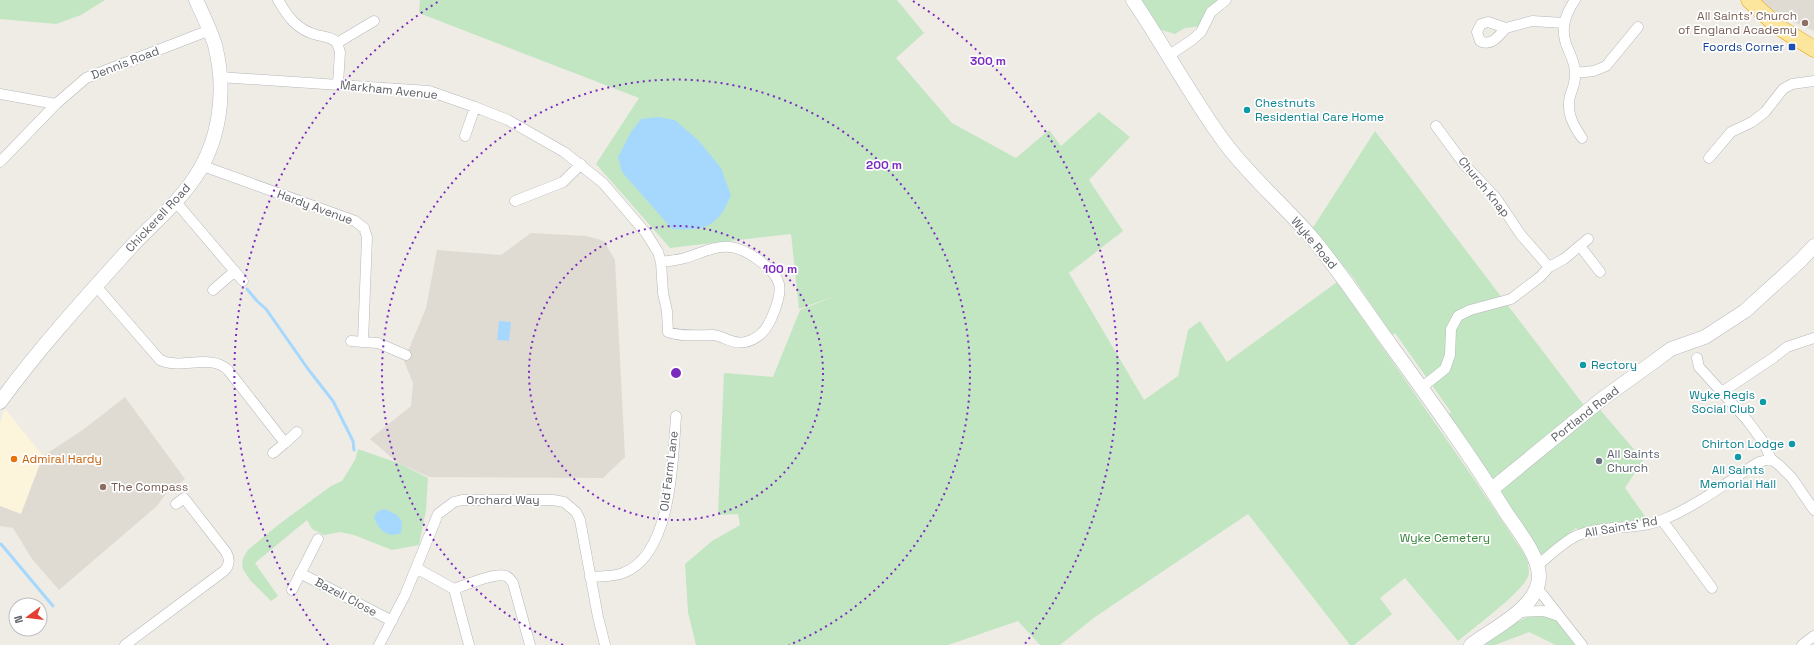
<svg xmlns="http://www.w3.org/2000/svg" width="1814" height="645" viewBox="0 0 1814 645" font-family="'Space Grotesk',sans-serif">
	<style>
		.commercial { fill: #fdf5db }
		.education { fill: #dfdbd3 }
		.green { fill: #c2e6c2 }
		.water { fill: #a6d8fd }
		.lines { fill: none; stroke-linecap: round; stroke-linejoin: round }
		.stream { stroke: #a6d8fd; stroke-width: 3 }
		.minor-casing { stroke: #b5b7bb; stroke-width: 11 }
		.secondary-casing { stroke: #b6b9be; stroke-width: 15 }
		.trunk-casing { stroke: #eea205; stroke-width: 17 }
		.minor { stroke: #fff; stroke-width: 10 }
		.secondary { stroke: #fff; stroke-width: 14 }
		.trunk { stroke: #fce69e; stroke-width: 16 }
		.ring { fill: none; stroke: #7b2cbf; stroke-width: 2; stroke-dasharray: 2 4 }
		.education-dot { fill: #8d6e63; stroke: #fff; stroke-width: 1.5 }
		.transit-dot { fill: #1a4fb4; stroke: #fff; stroke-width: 1.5 }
		.culture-dot { fill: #0f9aa8; stroke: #fff; stroke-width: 1.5 }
		.food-dot { fill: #e8710a; stroke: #fff; stroke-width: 1.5 }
		.worship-dot { fill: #6b7280; stroke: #fff; stroke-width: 1.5 }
		.labels { text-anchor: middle; stroke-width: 3.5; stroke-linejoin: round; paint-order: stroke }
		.education-label { font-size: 12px; fill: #785e54; stroke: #fff; text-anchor: end }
		.transit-label { font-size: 12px; fill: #164399; stroke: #fff; text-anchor: end }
		.street-label { font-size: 12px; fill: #5d6065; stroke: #fff }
		.culture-label { font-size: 12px; fill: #0d838f; stroke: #fff; text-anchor: start }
		.worship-label { font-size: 12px; fill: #5b616d; stroke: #fff; text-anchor: start }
		.food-label { font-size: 12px; fill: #c56008; stroke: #fff; text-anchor: start }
		.park-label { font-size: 12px; fill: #368239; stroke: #fff }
		.centre { fill: #7b2cbf; stroke: #fff; stroke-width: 2 }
		.ring-label { font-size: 12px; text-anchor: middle; font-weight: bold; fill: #7b2cbf; stroke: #fff; stroke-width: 3.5; stroke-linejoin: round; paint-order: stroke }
	</style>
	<rect width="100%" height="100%" fill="#efece5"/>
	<path class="commercial" d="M5 409 43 456 21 514 0 506V423Z"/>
	<path class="education" d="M1758 0H1814V31L1776 14Z
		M531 233 587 236 604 241 615 260 625 457 603 478 429 477 398 463 370 439 411 406 413 383 404 361 426 308 437 250 501 255Z
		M125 397 185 479 165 495 157 506 59 590 32 559 13 528 0 526V506L21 514 43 456 84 429Z"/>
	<path class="green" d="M0 0H105L81 15 56 24 0 19Z
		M420 0H897L924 33 896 58 952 123 1016 158 1049 130 1061 146 1099 112 1130 137 1089 180 1123 231 1069 273 1144 400 1178 376 1188 330 1200 321 1227 362 1337 282 1474 479 1525 555C1528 563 1531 571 1527 579 1517 596 1475 627 1458 641L1405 578 1380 598 1392 614 1354 645H1350L1248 514 1095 617 1060 645H1040L1018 621 948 645H696L688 612 685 564 712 541 740 525 738 514 718 515 724 373 773 377 800 310 835 296 799 309 791 234 670 248 596 164 639 98 419 13Z
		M1137 0H1223L1202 26 1185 28 1175 34 1155 28Z
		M1375 131 1586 408 1597 406 1643 460 1625 488 1647 519 1579 530 1576 528 1541 555 1448 415 1451 412 1395 333 1392 335 1352 276 1312 229Z
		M358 449 398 463 428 478 426 510 419 545 392 550 354 535 340 532 324 535 312 529 307 520 255 563 278 596 271 601 250 580 244 571 242 566 243 558 248 550 278 525 331 486 342 481 355 460Z
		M1533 614 1551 617 1558 622 1576 645H1556L1529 632 1495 645H1486L1485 642 1513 624Z"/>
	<path class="water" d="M658 117 675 120 699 141 721 168 731 195C718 227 706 231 672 229L622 172 618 157 631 132 641 119Z
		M499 321 511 322 509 341 497 340Z
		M385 509 397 515 402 521 401 533C388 539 377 529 374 517L378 511Z"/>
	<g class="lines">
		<path class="stream" d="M247 289 257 301 266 309 308 369 333 401 353 441 354 450
			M1 544 53 606"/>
		<g class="minor-casing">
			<path id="minor" d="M278 0C288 17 297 30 317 35 325 37 332 37 337 43
				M1575 0C1564 16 1560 31 1568 49 1571 56 1575 64 1575 72 1576 80 1573 88 1570 96 1566 112 1573 125 1582 138
				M1488 22 1506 28C1499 35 1492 47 1480 41L1477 32 1481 24Z
				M1506 28 1532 21 1564 23
				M1168 56 1192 40 1201 32 1211 12 1226 0
				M1575 73 1594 71 1606 66 1638 27
				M219 77 429 91 475 107 508 120 564 152 603 183 646 233 658 252 661 262 663 293 667 311 668 332C682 337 697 335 713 335 724 336 733 345 745 342 751 341 756 338 761 334 770 326 784 293 778 281 772 267 745 248 730 247 715 245 699 254 685 258 678 260 669 261 661 262
				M338 84 340 52 337 43 374 21
				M0 94 56 104
				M1436 126 1464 164 1496 198 1521 235 1549 267
				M465 136 475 107
				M1709 158 1731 132 1752 122 1765 112 1783 89 1792 84 1814 81
				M0 162 56 104 86 78 210 30
				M203 166 355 221 364 228 367 237 363 342 378 343 406 355
				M175 201 243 281
				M515 201 563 182 581 164
				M1580 246 1600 272
				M96 286 160 360C181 370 210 353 228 370L285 443 273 453
				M213 290 235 271
				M351 341 363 342
				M1697 358 1699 367 1747 420 1764 443 1771 459 1779 465 1792 478 1814 510
				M1421 388 1445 369 1450 355 1451 329 1458 316 1470 310 1511 299 1540 277 1549 267 1564 259 1588 239
				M1722 392 1773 358 1787 347 1814 338
				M285 443 297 432
				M1662 520 1712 588
				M1537 566C1549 556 1562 543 1576 536 1603 524 1635 531 1662 520 1697 506 1727 482 1759 462L1771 459
				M416 568 454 589 469 645
				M300 573 392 621
				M590 577C600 576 614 577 623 573 672 555 673 459 676 416
				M454 589C465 585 496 572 506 576 509 577 511 580 513 583L530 645
				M292 590 318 539
				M1536 590 1542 594 1582 645
				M1518 612 1544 611 1559 616
				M125 645 224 571C230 565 230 559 226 552L184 498 176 504
				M379 645 405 595 438 514 454 502 462 500H553L564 502 576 512 580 520 598 617 605 645
				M1802 645 1814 636"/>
		</g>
		<g class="secondary-casing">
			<path id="secondary" d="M1133 0C1165 47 1191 97 1225 143 1251 178 1285 206 1313 239 1341 273 1366 311 1392 347 1431 401 1470 455 1505 511 1516 528 1538 554 1539 575 1540 607 1493 628 1471 645
				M0 402C40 347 86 297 131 247 150 226 174 207 191 183 220 144 227 92 215 45 210 29 203 15 196 0
				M1492 489 1602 399 1659 358 1671 349 1705 337 1745 311 1801 260 1814 246"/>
		</g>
		<g class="trunk-casing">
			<path id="trunk" d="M1749 0 1777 26 1814 49"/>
		</g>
		<use href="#minor" class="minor"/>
		<use href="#secondary" class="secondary"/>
		<use href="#trunk" class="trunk"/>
	</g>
	<g class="ring">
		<circle cx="676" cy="373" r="147"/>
		<path d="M563 645A294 294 0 1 1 789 645"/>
		<path d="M328 645A441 441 0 0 1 439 1M913 1A441 441 0 0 1 1024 645"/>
	</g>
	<g class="education-dot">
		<circle cx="1805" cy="23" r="4"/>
		<circle cx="103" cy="487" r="4"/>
	</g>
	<rect class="transit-dot" x="1788" y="43" width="8" height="8" rx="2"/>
	<g class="culture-dot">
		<circle cx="1247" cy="110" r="4"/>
		<circle cx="1583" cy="365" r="4"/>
		<circle cx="1763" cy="402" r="4"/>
		<circle cx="1792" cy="444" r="4"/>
		<circle cx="1738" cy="457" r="4"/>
	</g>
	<circle class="food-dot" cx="14" cy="459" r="4"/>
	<circle class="worship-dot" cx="1599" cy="461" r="4"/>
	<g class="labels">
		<g class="education-label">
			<text x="1797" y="20">All Saints' Church<tspan x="1797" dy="14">of England Academy</tspan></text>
			<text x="111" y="491" text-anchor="start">The Compass</text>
		</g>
		<g class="transit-label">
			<text x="1784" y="51">Foords Corner</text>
		</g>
		<g class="street-label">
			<text transform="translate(125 63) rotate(-21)" y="4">Dennis Road</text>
			<text transform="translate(389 90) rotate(6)" y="4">Markham Avenue</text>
			<text transform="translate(1484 187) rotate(51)" y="4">Church Knap</text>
			<text transform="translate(315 207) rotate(20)" y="4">Hardy Avenue</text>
			<text transform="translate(158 218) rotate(-47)" y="4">Chickerell Road</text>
			<text transform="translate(1314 243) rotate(50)" y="4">Wyke Road</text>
			<text transform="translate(1585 414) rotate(-38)" y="4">Portland Road</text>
			<text transform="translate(669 471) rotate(-83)" y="4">Old Farm Lane</text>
			<text x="503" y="504">Orchard Way</text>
			<text transform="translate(1621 527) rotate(-10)" y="4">All Saints' Rd</text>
			<text transform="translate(346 597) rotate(28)" y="4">Bazell Close</text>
		</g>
		<g class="culture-label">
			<text x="1255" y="107">Chestnuts<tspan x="1255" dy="14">Residential Care Home</tspan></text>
			<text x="1591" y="369">Rectory</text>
			<text x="1755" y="399" text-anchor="end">Wyke Regis<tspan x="1755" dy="14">Social Club</tspan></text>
			<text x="1784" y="448" text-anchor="end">Chirton Lodge</text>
			<text x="1738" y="474" text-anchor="middle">All Saints<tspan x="1738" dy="14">Memorial Hall</tspan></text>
		</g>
		<g class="worship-label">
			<text x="1607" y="458">All Saints<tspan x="1607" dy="14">Church</tspan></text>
		</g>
		<g class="food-label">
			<text x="22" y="463">Admiral Hardy</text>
		</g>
		<g class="park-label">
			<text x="1445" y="542">Wyke Cemetery</text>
		</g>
	</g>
	<circle cx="676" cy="373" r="6" class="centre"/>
	<g class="ring-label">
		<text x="988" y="65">300 m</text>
		<text x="884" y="169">200 m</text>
		<text x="780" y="273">100 m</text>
	</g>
	<g transform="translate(28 617) rotate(255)"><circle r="19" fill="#ffffff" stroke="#bebfc1"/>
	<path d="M0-3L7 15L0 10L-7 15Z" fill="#e53f34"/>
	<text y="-6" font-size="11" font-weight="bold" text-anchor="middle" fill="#5d6065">N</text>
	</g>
</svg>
